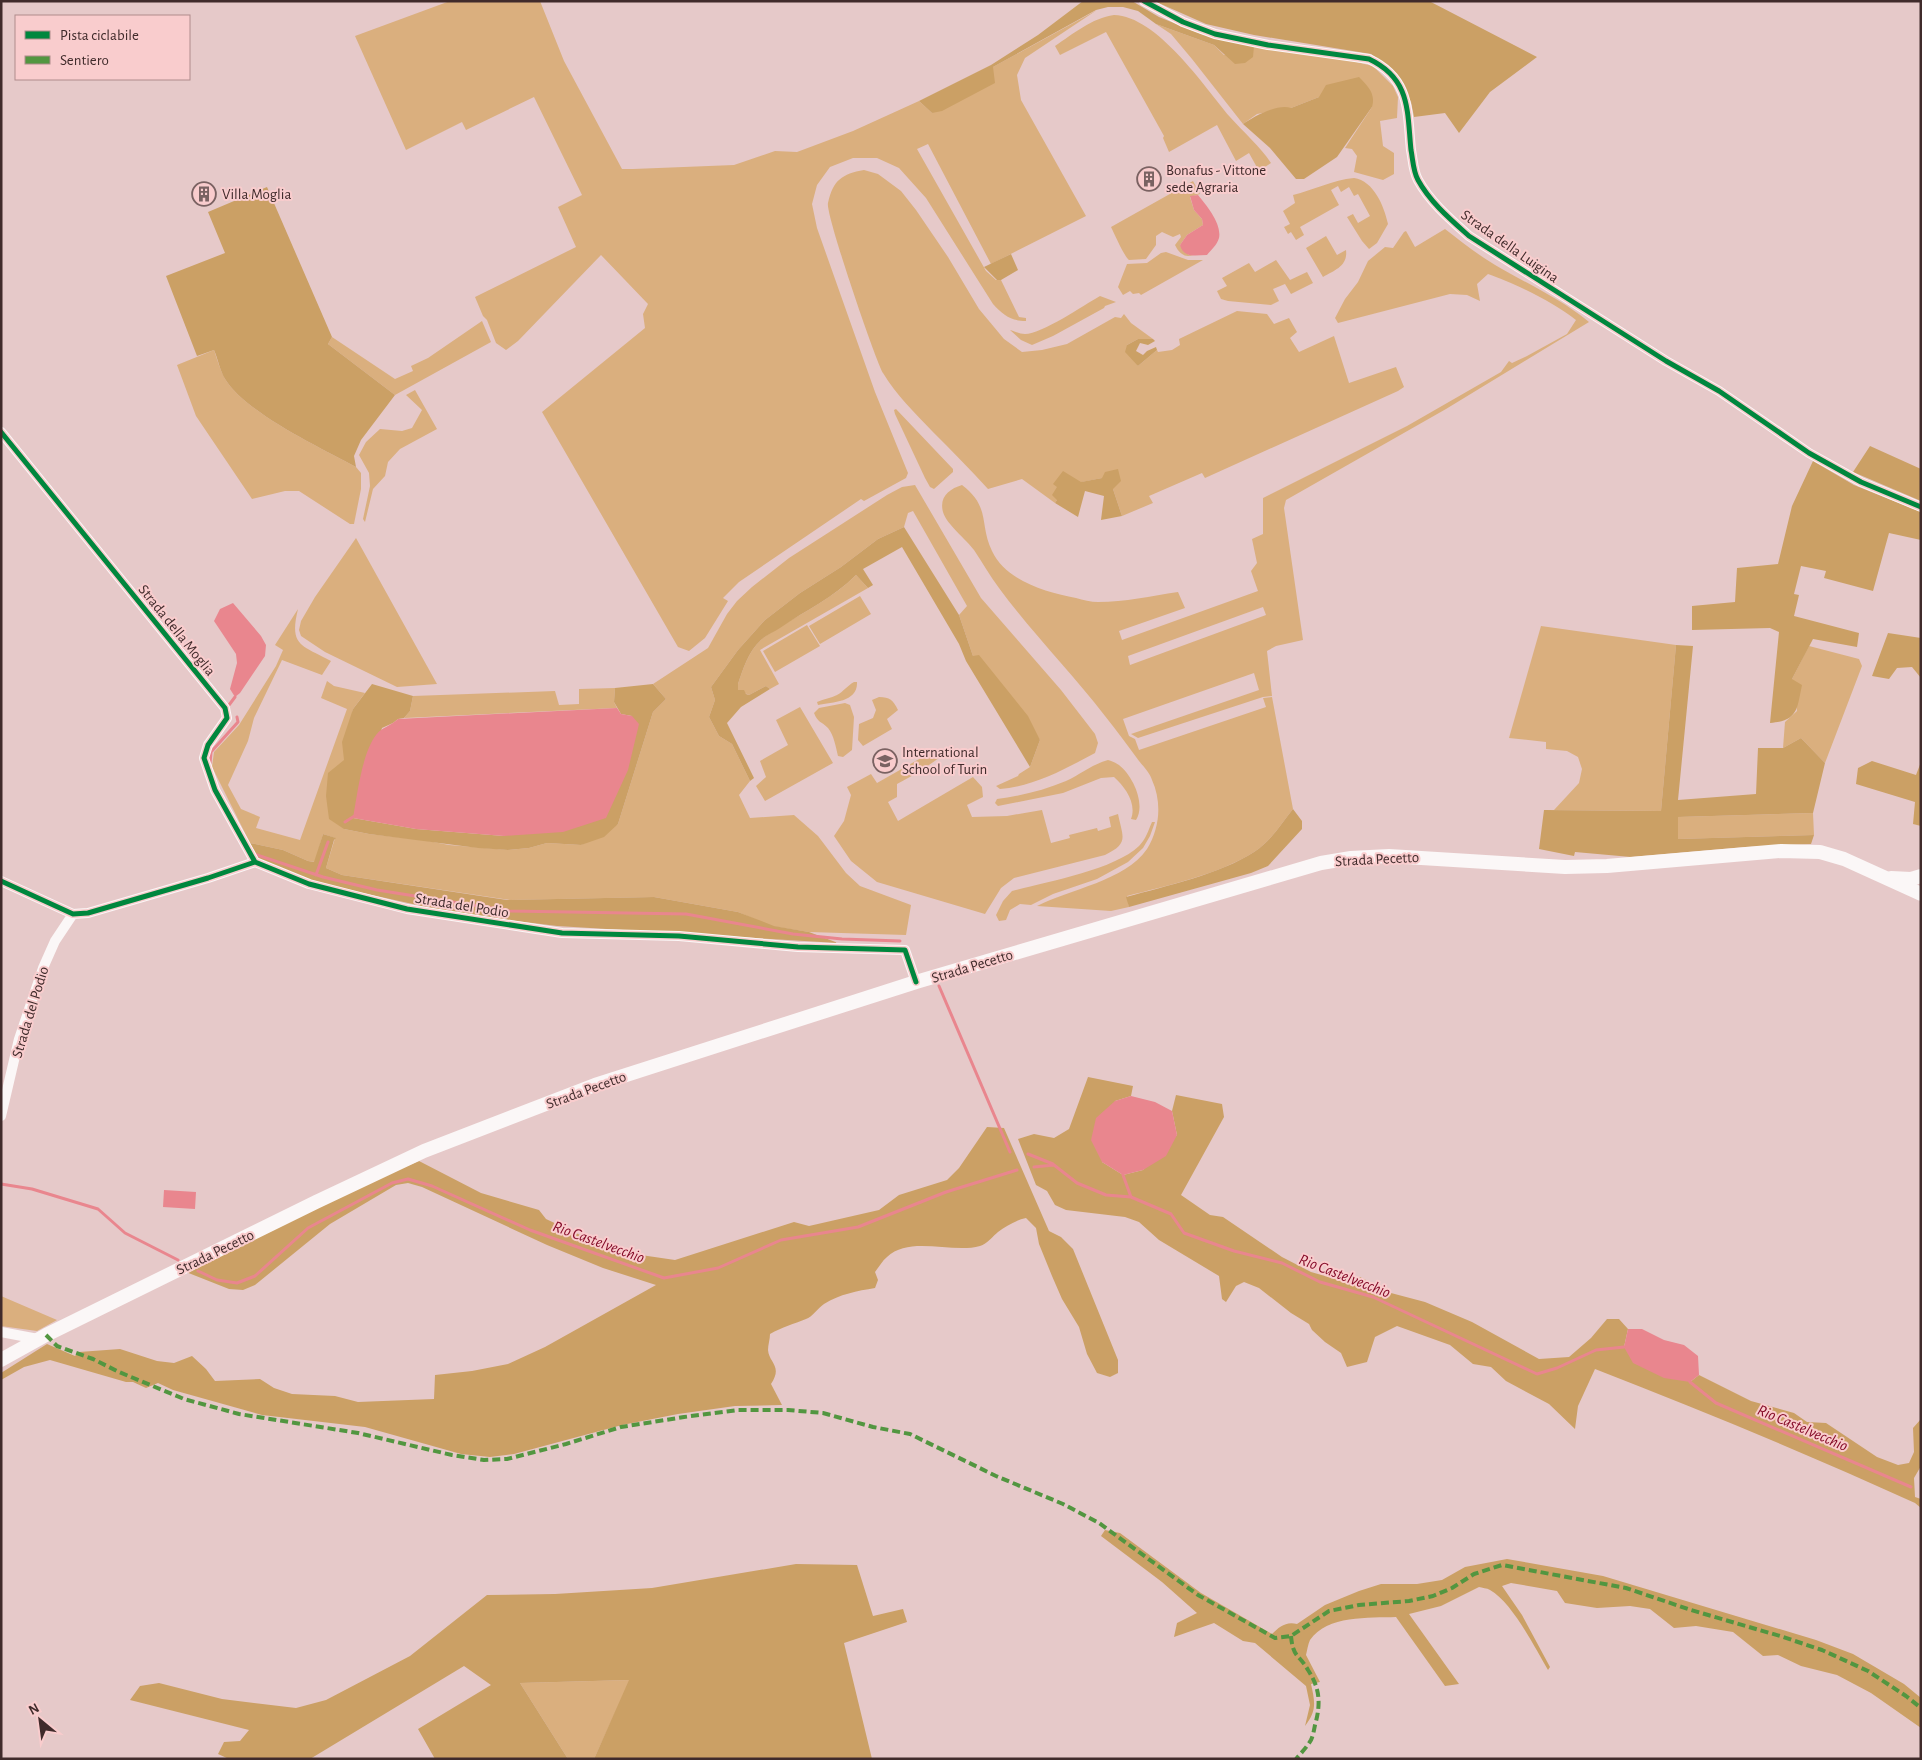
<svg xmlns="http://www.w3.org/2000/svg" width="1922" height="1760" viewBox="0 0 1922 1760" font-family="'Alegreya Sans',sans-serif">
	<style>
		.green { fill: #daaf7e; fill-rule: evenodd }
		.forest { fill: #cba065 }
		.water { fill: #e9868e }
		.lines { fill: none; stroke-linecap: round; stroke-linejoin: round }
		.stream { stroke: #e9868e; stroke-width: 3 }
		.minor { stroke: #fbf7f7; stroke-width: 10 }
		.secondary { stroke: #fbf7f7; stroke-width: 14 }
		.quiet { stroke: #529640; stroke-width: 4; stroke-dasharray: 8 4; stroke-linecap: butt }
		.cycleway-casing { stroke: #f9cccd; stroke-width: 8 }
		.cycleway { stroke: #00873e; stroke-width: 5 }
		.labels { text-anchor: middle; stroke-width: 4; stroke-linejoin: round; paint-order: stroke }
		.poi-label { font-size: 15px; fill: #402b2b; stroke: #f9cccd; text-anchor: start }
		.street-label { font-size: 15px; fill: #402b2b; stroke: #f9cccd }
		.water-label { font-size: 16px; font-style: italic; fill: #850b28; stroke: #f9cccd }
	</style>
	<rect width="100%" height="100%" fill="#e6c9c9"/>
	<path class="green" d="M450 1H540L564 61 622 169H633L734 165 775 151 797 152 853 131 919 101 932 113 993 67 1097 10 1025 58 1017 75 1021 100 1086 216 991 264 928 144 917 149 986 271 996 280H1001L1019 317 1026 318V321C1011 321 1003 315 993 304L926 198 899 168 877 158H853L830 167 817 185 812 204 817 228 875 392 908 473 906 478 864 501 861 499 739 582 723 598 728 601 705 638 689 651 678 647 542 412 645 328 643 314 648 304 601 255 518 341 506 350 496 343 487 320 483 316 475 297 576 247 558 207 582 195 534 97 466 130 462 122 406 150 355 36Z
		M1114 15C1157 16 1204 86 1230 117 1244 133 1260 146 1271 163L1259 171 1249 153 1236 161 1217 125 1169 152 1163 138 1164 136 1106 32 1060 55 1055 46C1073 34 1092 18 1114 15Z
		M1156 24 1214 45 1224 55 1254 46 1352 61 1373 66 1393 86 1398 97 1397 118 1380 121 1383 146 1394 153V174L1383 180 1354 172 1357 156 1352 149 1345 148 1372 107 1319 97 1291 108 1257 114 1243 124 1192 59 1171 34Z
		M864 170 878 174 901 191 916 210 948 257 979 309 1004 339 1022 352 1042 350 1067 344 1115 317 1121 318 1124 314 1131 323 1153 339H1138L1127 345 1138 366 1157 350 1158 352 1172 350 1180 345 1179 339 1237 311 1267 314 1274 324 1289 318 1297 332 1290 338 1299 352 1334 336 1349 383 1396 367 1404 387 1398 391 1205 478 1202 473 1149 496 1153 503 1122 516 1113 489 1102 478 1057 487V500L1055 503 1022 479 988 489C970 469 951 450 932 431 915 413 896 395 883 373 875 359 825 213 828 203 833 180 842 174 864 170Z
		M1354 178C1374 181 1384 206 1388 224L1377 243 1369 249 1362 241 1347 217 1353 214 1358 223 1370 216 1358 194 1354 196 1349 187 1341 192 1338 186 1331 190 1339 205 1300 227 1304 235 1296 240 1291 232 1288 234 1284 227 1290 224 1283 211 1295 203 1293 195C1313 190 1333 180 1354 178Z
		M1193 181 1200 194 1190 197 1194 210 1202 219 1203 225 1187 235 1180 245 1189 255H1193C1184 258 1179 253 1175 245L1181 237 1180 234 1173 237 1162 232 1156 236V245L1146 259 1129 260C1124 256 1115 235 1111 227Z
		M1445 229C1463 243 1482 258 1502 269 1532 286 1562 300 1589 322L1446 409 1286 500 1284 508 1303 640 1276 646 1267 651 1272 696 1263 697 1138 738 1131 734 1259 690 1254 673 1123 719 1129 736 1135 739 1139 750 1266 707 1263 698 1272 697 1293 809C1281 824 1271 841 1254 852 1220 874 1166 886 1127 896L1129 907 1111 911 1037 906C1070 889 1125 881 1147 849 1160 828 1162 802 1152 780 1150 773 1144 767 1139 761 1128 746 1117 731 1105 716 1071 672 1032 633 999 588 990 576 982 562 974 550 966 539 947 525 943 512 939 497 949 489 962 485 991 507 979 524 992 551 1006 581 1046 592 1076 598 1083 600 1091 602 1098 602 1125 602 1151 596 1178 592L1185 608 1119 631 1122 640 1258 591 1251 571 1257 563 1252 539 1263 534V498L1407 426 1501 372 1509 361 1512 363 1527 356 1567 334 1576 320C1554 302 1514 283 1488 274L1477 284 1480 301 1467 295 1450 294 1338 323 1335 318 1345 299 1358 282 1368 261 1385 247 1393 248 1404 232 1406 231 1415 247ZM1263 607 1266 615 1130 665 1128 656Z
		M1326 236 1337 255 1346 250C1348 266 1335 270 1323 277L1306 248Z
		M1166 252 1188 260H1203L1141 295 1139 293 1133 294 1130 291 1123 295 1118 287 1127 264 1147 263 1161 253Z
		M1276 260 1290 280 1307 272 1313 283 1291 294 1285 284 1273 289 1279 301 1271 305 1228 301 1221 299 1217 291 1227 286 1222 278 1249 263 1255 272Z
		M1100 296 1116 302 1105 306 1104 308 1053 336 1032 345 1021 340 1010 330C1014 331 1020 334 1025 334 1042 334 1084 305 1100 296Z
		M482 321 491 342 395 395 328 344 332 337 395 379 413 371 411 366 428 358Z
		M214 350C217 359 220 370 225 379 246 413 319 447 356 467L361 473V489L354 524H350L299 491H285L252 499 196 416 177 365Z
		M415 390 437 429 400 449 388 462 385 476 373 489 365 522 363 519 370 486 369 473 359 455 366 442 380 429 402 431 412 428 422 410 406 395Z
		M896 409 953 469V472L934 489 930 487 925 478 895 414 894 410Z
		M915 485 981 598 1061 690 1095 734 1098 743 1095 753C1065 769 1035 786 1000 789L996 786 1018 776 1019 774 1030 767 1040 740 973 656 959 615 967 606 913 511 908 513 904 527 878 539 841 567 800 593 765 620 738 650 711 687 715 700 709 717 719 736 732 744 750 781 739 795 750 818 794 815 818 836 846 873 860 886 911 905 906 935 809 932 771 926 738 912 654 897 510 900 342 875 326 868 335 838 323 834 315 862 308 861 283 850 250 843 212 767 214 752 239 725 276 666 283 650 275 645 298 609C289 646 301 645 331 661L322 675 282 660 254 718 248 741 228 785 241 809 260 817 256 828 300 840 347 709 321 698 327 681 334 686 365 693 353 709 344 760V829L369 834 423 840 449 845 508 850 529 848 547 843 581 845 618 824 653 712 666 699 653 684 708 648 727 614 737 601 752 587 789 558 887 495 902 487Z
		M356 538 437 684 397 687 325 652 301 636 299 630 301 621 315 597Z
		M856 575 868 588 760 650 779 684 770 689 766 686 749 695 738 690V684C743 669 748 652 761 640 766 635 774 631 780 627 807 610 833 598 856 575Z
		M860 596 871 614 820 644 809 626Z
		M807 625 820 646 775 672 763 651Z
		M1541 626 1676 645 1661 811 1554 810 1579 783 1582 769 1578 757 1567 751 1546 749V742L1509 738Z
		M1809 646 1859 659 1862 666 1825 763 1801 738 1783 748 1785 722 1797 711 1792 679Z
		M854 682H857C858 702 833 702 818 705L817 702C824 699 831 698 837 695 843 692 848 685 854 682Z
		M615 688 614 702 617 708 404 718 410 711 413 696 555 691 559 705 579 704V689Z
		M879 697C890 697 893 700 898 710L887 719 892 729 863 746 858 740 859 724 873 718 876 710 872 700Z
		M845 703 850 705 854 717 852 750 843 757 838 756C836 748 834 735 828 728 821 721 818 723 814 713L819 708Z
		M800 707 833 763 765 801 756 786 766 777 760 761 788 745 776 720Z
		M935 750 939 758 919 772 897 784V797L888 802 898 821 973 777 982 787 983 797 967 805 972 817 1007 816 1042 810 1051 843 1070 838 1069 835 1097 828 1098 831 1111 827 1109 817 1118 814C1123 838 1129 843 1105 855L1014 878 1001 888 985 914 877 882 851 861 834 836 844 821 851 795 847 787 871 774 877 783Z
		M1108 760C1112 761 1116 763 1119 765 1133 776 1146 804 1136 820L1131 819C1137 803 1125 787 1114 777L1101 778 1063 793 998 806 995 803 997 799C1020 796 1045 790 1066 781 1081 774 1093 764 1108 760Z
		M1813 813 1814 835 1678 839V817Z
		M1152 822H1155L1150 836 1143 848 1128 862 1097 879 1053 894 1031 905 1020 904 1010 910 1006 920 999 921 996 915 1003 901 1012 891C1046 882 1114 870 1139 846 1146 839 1148 831 1152 822Z
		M1 1296 57 1320 37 1331 1 1326Z
		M630 1680 594 1759H568L520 1683Z"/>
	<path class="forest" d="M1083 1H1132L1159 17 1201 34 1254 46 1253 57 1245 63 1235 64 1214 45 1156 24 1138 11 1123 7H1108L1096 10 993 67 995 83 942 111 932 113 919 101 991 65 1038 35Z
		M1154 1H1429L1537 57 1490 92 1459 133 1445 113 1414 117 1411 102 1396 73 1371 54 1254 35 1206 24Z
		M1359 77C1368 86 1376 94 1372 107L1337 157 1304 179H1296L1270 148 1243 124C1253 117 1278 103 1291 108L1319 97 1326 85Z
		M267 187 332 337 328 344 395 395 361 440 354 456 356 467C319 447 246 413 225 379 220 371 218 359 214 350L197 356 166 276 225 253 208 212Z
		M1011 254 1018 270 1001 280H997L984 267Z
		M1138 339H1153L1155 341 1148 345 1140 343 1136 351 1143 355 1147 351 1156 347 1157 350 1138 366 1125 352 1127 345Z
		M1870 446 1921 469V501L1853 472Z
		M1813 461 1854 485 1921 512V540L1889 533 1873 591 1824 578 1826 571 1801 566 1794 594 1799 595 1794 616 1859 633 1857 647 1813 639 1792 679 1802 685C1797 709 1798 721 1770 723L1779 632 1770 628 1692 630V606L1735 602 1737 568 1778 564 1792 506Z
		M1118 469 1121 481 1113 489 1122 516 1101 520 1104 496 1085 491 1078 517 1055 503 1057 500 1052 495 1057 487 1053 484 1063 471 1081 482 1102 478 1105 472Z
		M904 527 959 615 973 656 979 655 1028 716 1040 740 1030 767 966 661 959 644 902 547 863 569 873 585 868 588 856 575C833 598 806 610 780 628 774 632 766 635 761 640 748 652 743 669 738 684V690H744L746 694 749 695 766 686 770 689 741 707 727 723 754 778 750 781 732 744 719 736 709 717 715 700 711 687 738 650 765 620 800 593 841 567 878 539Z
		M1888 633 1921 638V678L1912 667 1897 668 1889 679 1872 676Z
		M1676 645 1693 646 1678 800 1756 794 1758 748H1783L1801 738 1825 763 1813 813 1678 817V839L1814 835 1811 844 1746 847 1631 857 1575 852 1574 856 1539 849 1544 810 1661 811Z
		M372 684 413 696 410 711 404 718 398 719 393 723 382 728 353 818 416 829 504 836 632 716 621 714 614 702 615 688 653 684 666 699 653 712 618 824 604 837 581 845 547 843 529 848 508 850 478 848 369 834 344 829 329 819 326 796 328 773 344 760 342 742 353 709Z
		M1872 761 1916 775 1921 762V826L1913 824 1915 802 1856 784 1858 768Z
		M1293 809 1302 821V829L1268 866 1251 873 1129 907 1126 897C1166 886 1220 874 1254 852 1271 841 1281 824 1293 809Z
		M323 834 336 838 334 840 326 868 342 875 507 900 654 897 738 912 774 926 809 932 838 943 557 926 453 913 309 881 260 861 250 843 283 850 308 861 314 862Z
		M1088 1077 1133 1086 1131 1096 1115 1101 1102 1162 1123 1175 1143 1170 1177 1135 1172 1111 1176 1095 1222 1104 1224 1117 1181 1195 1210 1215 1223 1217 1282 1257 1311 1272 1346 1282 1360 1277 1391 1293 1425 1302 1472 1322 1539 1359 1569 1357 1591 1338 1607 1319H1619L1628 1329 1624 1347 1690 1382 1699 1375 1751 1401 1794 1413 1807 1422 1826 1423 1877 1457 1898 1465 1909 1463 1914 1452 1913 1428 1921 1419V1466L1914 1478 1915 1497 1921 1499V1508L1915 1503C1810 1455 1703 1411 1595 1369L1578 1406 1575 1429 1549 1404 1506 1381 1491 1367 1473 1364 1450 1345 1397 1326 1375 1337 1367 1362 1347 1367 1341 1353 1325 1342 1312 1330 1309 1324 1291 1313 1259 1288 1244 1282 1236 1286 1226 1302 1222 1299 1219 1276 1159 1240 1139 1222 1125 1217 1066 1210 1055 1205 1047 1191 1036 1185 1018 1139 1034 1134 1054 1138 1069 1129Z
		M987 1127 1004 1128 1049 1231 1061 1237 1073 1249 1118 1360V1373L1110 1377 1097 1373 1087 1354 1079 1327 1062 1299 1052 1276 1039 1244 1036 1228 1026 1218C1016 1220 1006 1226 998 1232 993 1236 987 1244 980 1246 952 1254 910 1235 887 1257 882 1261 879 1267 875 1272L878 1280 875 1288C857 1291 840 1294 824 1304 818 1308 812 1317 806 1319 794 1324 782 1327 770 1334 770 1339 768 1345 768 1350 769 1363 783 1366 771 1384L782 1405 735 1406 678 1414 622 1425 514 1454 490 1457 461 1454 365 1427 262 1415 173 1390 158 1383 146 1388 133 1382H126L50 1360 24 1367 1 1380V1373L47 1344 75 1356 79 1352 120 1349 157 1361 174 1363 192 1356 206 1369 215 1381 260 1379 274 1388 292 1394 335 1396 358 1402 434 1399 435 1375 472 1371 508 1364 545 1347 656 1285 603 1268 547 1245 422 1187 408 1183 396 1185 330 1224 255 1285 243 1290 229 1289 186 1272 388 1174 419 1161 481 1193 539 1210 546 1219 593 1241 601 1239 634 1254 675 1260 794 1222 809 1226 879 1210 899 1195 947 1180 959 1168Z
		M1105 1530 1120 1533 1201 1593 1272 1634C1279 1627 1286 1621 1297 1624L1325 1605 1359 1591 1381 1584H1417L1442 1580 1465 1567 1507 1559 1603 1576 1816 1640 1853 1654 1904 1684 1921 1698V1728L1871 1693 1837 1675 1801 1666 1778 1655 1763 1656 1733 1632 1696 1626 1674 1628 1650 1609 1630 1606 1597 1608 1565 1603 1557 1591 1511 1583 1502 1586 1522 1615 1550 1667 1548 1670C1535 1648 1512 1602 1490 1590 1487 1588 1482 1588 1479 1587L1441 1606 1409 1614 1459 1684 1445 1686 1396 1617C1369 1618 1327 1615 1310 1640 1308 1644 1307 1651 1306 1655L1320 1682 1311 1684C1315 1702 1317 1711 1305 1726L1310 1705 1306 1686 1255 1643 1243 1641 1214 1623 1174 1637 1177 1623 1197 1613 1162 1582 1101 1536Z
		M796 1564 857 1565 873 1616 903 1609 907 1622 844 1643 872 1759H594L629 1680 520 1683 568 1759H435L418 1729 491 1685 464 1666 310 1759H229L218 1754 224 1742 240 1741 249 1730 130 1700 140 1686 159 1683 222 1699 296 1708 326 1700 410 1656 487 1595 555 1594 652 1588Z"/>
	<path class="water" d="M1198 195C1207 206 1222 224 1219 238 1217 245 1211 250 1207 255 1196 255 1184 259 1180 245L1187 235 1203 225 1202 219 1194 210 1190 196Z
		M233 603 261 636 266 645 265 656 240 693 235 697 230 689 237 663 236 654 214 621 220 609Z
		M617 708 621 714 632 716 639 724 628 770 606 818 563 832 504 836 416 829 353 818C357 796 362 753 376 735 382 727 391 726 398 719Z
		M1131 1096 1155 1102 1172 1111 1177 1135 1166 1156 1143 1170 1123 1175 1102 1162 1091 1140 1096 1118 1115 1101Z
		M164 1190 196 1192 195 1209 163 1207Z
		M1628 1329H1642L1664 1340 1684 1345 1698 1356 1699 1375 1690 1382 1664 1378 1633 1363 1624 1347Z"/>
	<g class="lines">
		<path class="stream" d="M229 705 235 697
			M210 763 211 752 238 722 237 717
			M345 822 356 815
			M254 854 323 877 377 890 510 911 686 914 793 934 842 939 900 941
			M316 875 328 842
			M939 986 1010 1152
			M1028 1154 1053 1164
			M1034 1167 1054 1165 1077 1183 1106 1195 1131 1197 1171 1214 1184 1233 1234 1251 1282 1263 1320 1282 1373 1297 1537 1374 1557 1368 1596 1350 1624 1347
			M1123 1175 1131 1197
			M1 1184 32 1189 98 1209 125 1233 178 1260
			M198 1271 217 1280 237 1283 255 1276 308 1228 392 1183 408 1179 432 1186 530 1230 664 1278 718 1268 781 1240 858 1227 946 1192 1017 1170
			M1690 1382 1716 1403 1911 1487"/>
		<path class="minor" d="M1144 1 1183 22 1215 34 1268 45 1369 59C1411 79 1407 111 1411 150 1413 160 1413 171 1418 180 1430 202 1450 219 1469 236L1666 361 1719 391 1809 453 1861 482 1921 507
			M1 432 225 708 227 718 208 745 204 758 215 790 255 862
			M1 881 73 914 88 913 208 878 255 862 309 884 407 909 562 933 679 936 798 947 905 950 916 982
			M1 1116 19 1039 43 968 55 941 73 914
			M1 1332 38 1339"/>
		<path class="secondary" d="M1891 878 1911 879 1921 876
			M1 1360 46 1335 316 1202 424 1151 595 1085 916 982 1321 863 1351 858 1389 856 1565 867 1607 866 1781 851 1820 852 1844 859 1921 894"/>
		<path class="quiet" d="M46 1335 57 1346 93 1359 119 1372 184 1399 239 1414 358 1433 452 1455 484 1460 507 1459 566 1444 621 1427 684 1417 738 1410H788L823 1413 873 1427 910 1434 996 1476 1063 1504 1099 1523 1198 1595 1275 1638 1291 1636 1329 1611 1359 1605 1409 1601 1433 1596 1452 1588 1474 1574 1502 1565 1626 1588 1691 1610 1780 1636 1822 1650 1868 1671 1906 1696 1921 1708
			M1291 1636C1293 1658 1299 1654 1308 1670 1320 1688 1321 1704 1315 1725 1314 1730 1313 1736 1311 1740 1307 1747 1301 1753 1296 1759"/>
		<g class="cycleway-casing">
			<path id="cycleway" d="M1144 1 1183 22 1215 34 1268 45 1369 59C1411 79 1407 111 1411 150 1413 160 1413 171 1418 180 1430 202 1450 219 1469 236L1666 361 1719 391 1809 453 1861 482 1921 507
				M1 432 225 708 227 718 208 745 204 758 215 790 255 862
				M1 881 73 914 88 913 208 878 255 862 309 884 407 909 562 933 679 936 798 947 905 950 916 982"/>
		</g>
		<use href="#cycleway" class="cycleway"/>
	</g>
	<defs>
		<g id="building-ring" transform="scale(1.25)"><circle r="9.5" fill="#f9cccd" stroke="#7a6262" stroke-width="1.5"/><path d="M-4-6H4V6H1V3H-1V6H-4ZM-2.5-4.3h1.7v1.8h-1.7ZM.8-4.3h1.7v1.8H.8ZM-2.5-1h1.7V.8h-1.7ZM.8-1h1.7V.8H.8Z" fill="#7a6262"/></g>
		<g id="school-ring" transform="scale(1.25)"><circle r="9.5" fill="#f9cccd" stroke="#7a6262" stroke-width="1.5"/><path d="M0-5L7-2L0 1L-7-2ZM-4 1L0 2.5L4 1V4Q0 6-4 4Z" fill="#7a6262"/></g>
	</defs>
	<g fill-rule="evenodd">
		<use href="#building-ring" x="1149" y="179"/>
		<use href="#building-ring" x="204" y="194"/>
		<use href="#school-ring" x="885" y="761"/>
	</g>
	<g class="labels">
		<g class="poi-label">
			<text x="1166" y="175">Bonafus - Vittone<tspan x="1166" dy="17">sede Agraria</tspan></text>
			<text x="222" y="199">Villa Moglia</text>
			<text x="902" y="757">International<tspan x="902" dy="17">School of Turin</tspan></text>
		</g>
		<g class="street-label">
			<text transform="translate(1510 246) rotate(35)" y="5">Strada della Luigina</text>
			<text transform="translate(177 630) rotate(51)" y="5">Strada della Moglia</text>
			<text transform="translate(1377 859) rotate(-3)" y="5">Strada Pecetto</text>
			<text transform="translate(462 905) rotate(9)" y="5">Strada del Podio</text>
			<text transform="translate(972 966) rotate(-17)" y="5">Strada Pecetto</text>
			<text transform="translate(30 1012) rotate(-73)" y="5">Strada del Podio</text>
			<text transform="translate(586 1090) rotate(-20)" y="5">Strada Pecetto</text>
			<text transform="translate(215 1252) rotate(-26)" y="5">Strada Pecetto</text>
		</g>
		<g class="water-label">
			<text transform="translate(599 1241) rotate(20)" y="6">Rio Castelvecchio</text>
			<text transform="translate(1345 1275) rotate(21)" y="6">Rio Castelvecchio</text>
			<text transform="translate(1803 1427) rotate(23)" y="6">Rio Castelvecchio</text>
		</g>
	</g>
	<rect width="1922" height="1760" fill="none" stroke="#402b2b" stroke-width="5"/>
	<rect x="15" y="15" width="175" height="65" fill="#f9cccd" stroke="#af8c8c"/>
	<rect x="25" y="31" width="25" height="8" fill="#00873e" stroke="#af8c8c"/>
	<text x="60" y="40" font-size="15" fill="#402b2b">Pista ciclabile</text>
	<rect x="25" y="56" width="25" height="8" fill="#529640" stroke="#af8c8c"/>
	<text x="60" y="65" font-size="15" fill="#402b2b">Sentiero</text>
	<g transform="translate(40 1720) rotate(331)" stroke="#f9cccd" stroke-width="4" paint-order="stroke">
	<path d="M0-4L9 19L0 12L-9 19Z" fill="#402b2b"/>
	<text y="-8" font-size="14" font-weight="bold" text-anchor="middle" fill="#402b2b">N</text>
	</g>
</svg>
